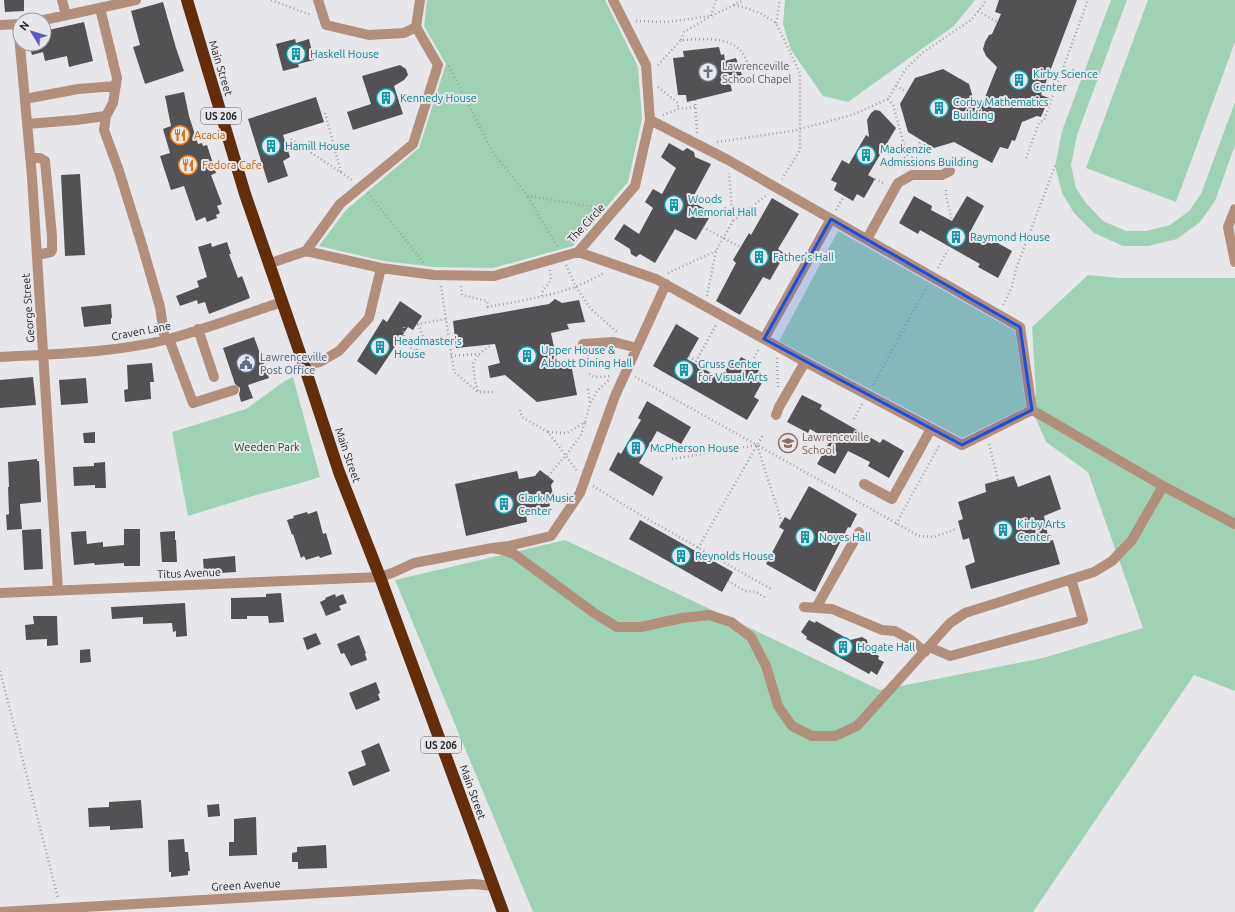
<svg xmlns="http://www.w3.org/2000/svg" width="1235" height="912" viewBox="0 0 1235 912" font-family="Ubuntu,sans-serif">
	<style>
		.green { fill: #9fd2b4 }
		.building { fill: #535153 }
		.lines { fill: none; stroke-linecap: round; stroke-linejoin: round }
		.path { stroke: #9f9fa1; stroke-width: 2.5; stroke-dasharray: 1 3; stroke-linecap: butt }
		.minor { stroke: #b28e7c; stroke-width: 10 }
		.highway { stroke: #632d09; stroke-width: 12 }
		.marked { fill: #1d4ed8; fill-opacity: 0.2; stroke: #1d4ed8; stroke-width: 3; stroke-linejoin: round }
		.labels { text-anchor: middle; stroke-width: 4; stroke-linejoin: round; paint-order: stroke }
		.shield { fill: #e7e7eb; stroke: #616162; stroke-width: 1 }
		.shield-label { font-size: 10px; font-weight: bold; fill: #272728 }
		.culture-label { font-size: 11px; fill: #0d838f; stroke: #e7e7eb; text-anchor: start }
		.worship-label { font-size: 11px; fill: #5b616d; stroke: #e7e7eb; text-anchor: start }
		.street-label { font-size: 11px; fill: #272728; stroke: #e7e7eb }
		.food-label { font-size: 11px; fill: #c56008; stroke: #e7e7eb; text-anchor: start }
		.service-label { font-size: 11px; fill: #4e5e75; stroke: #e7e7eb; text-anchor: start }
		.education-label { font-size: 11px; fill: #785e54; stroke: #e7e7eb; text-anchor: start }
		.park-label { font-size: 11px; fill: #163d29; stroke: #e7e7eb }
	</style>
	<rect width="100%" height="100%" fill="#e7e7eb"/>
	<path class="green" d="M427 0H605L638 67 642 119 628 182 573 246 493 268 434 267 383 261 319 246 346 210 419 148 446 64 424 26Z
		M785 0H975L954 26 848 102 823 96 791 50 783 24Z
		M1111 0H1127L1077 135 1071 165 1076 188 1086 203 1103 221 1126 231H1146L1170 225 1189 211 1201 194 1235 102V145L1215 201 1200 222 1177 239 1148 246H1123L1094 233 1074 213 1062 193 1055 166 1062 131Z
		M1148 0H1235V42L1176 202 1086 168Z
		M838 231 1015 331 1026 407 962 438 779 341Z
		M1088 275 1119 278H1235V691L1194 675 1033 912H533L395 580 565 540 880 690 1043 658 1143 628 1088 472 1046 442 1032 410 1036 393 1032 327Z
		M293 377 320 477 294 485 256 495 188 516 172 432 246 409 283 382Z"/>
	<path class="building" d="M4 0H24V11L5 12Z
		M999 0H1077L1041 95 1049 98 1041 117 1037 116 1022 122 1015 141 1012 140 1008 149 1000 147 992 163 954 142 934 148 908 132 900 104 915 78 943 69 969 84 978 115 997 67 986 56 983 49 985 42 989 35 992 34 1001 14 995 12Z
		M163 2 176 48 184 71 145 84 133 47 140 45 131 11Z
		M84 22 93 61 69 67 67 56 45 61 43 52 32 55 29 44H44V31Z
		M295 39 296 43 309 39 314 60 298 64 299 67 283 71 276 44Z
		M719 47 721 55 724 54 725 61 736 58 742 75 729 78 732 91 687 102 686 95H678L673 58 684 57 683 51Z
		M400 65 406 69 408 75 404 80 394 86 403 114 353 130 347 112 371 104 362 76Z
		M184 92 189 116 198 144 202 143 203 146 207 145 216 173 211 175 222 204 217 206 220 213 216 215 217 218 207 222 205 217 196 221 184 186 171 190 160 156 170 153 163 129 171 126 165 96Z
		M316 97 324 122 283 135 290 157 283 161 288 176 268 183 248 119Z
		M875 110 880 111 896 128 868 175 875 179 864 198 857 194 853 201 834 190 837 183 831 180 842 160 849 164 866 135 869 137 867 120 871 113Z
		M669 143 683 151 687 148 694 152 695 157 711 164 691 201 712 213 696 240 675 229 655 263 640 254 636 257 631 254 630 249 614 239 624 224 639 234 653 208 645 202 653 189 662 194 676 168 661 157Z
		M80 174 85 255 65 256 61 175Z
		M914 196 932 206 931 210 952 221 967 196 984 206 970 232 992 244 994 241 1012 251 998 278 978 267 980 264 920 230 918 234 899 223Z
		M772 198 799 214 778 249 785 254 770 280 763 277 740 315 716 301 736 263 733 260 749 233 751 235Z
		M227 242 231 254H229L238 278 242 276 250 298 209 314 205 302 198 304 197 300 180 306 176 296 199 287 197 281 207 277 198 247 211 243 212 247Z
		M555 299 562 303 579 300 585 322 567 324 569 329 551 333 558 366 571 364 577 395 537 402 505 375 490 378 488 366 500 363 495 344 456 348 453 321 549 304Z
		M400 301 422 316 413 330 408 327 376 375 357 361 383 319 387 322Z
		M111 304 112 318H111V324L84 327 81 307Z
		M676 324 699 338 687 359 721 379 731 361 737 364 741 357 760 368 757 374 764 379 754 397 759 400 747 420 653 366Z
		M254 337 269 378 248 385 253 398 241 402 239 394 240 391V388L235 384 223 348Z
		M152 363 154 382H150L151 399 125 402 124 390 128 389 127 365Z
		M33 377 36 405 0 408V380Z
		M86 378 88 403 61 405 59 380Z
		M802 395 822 405 820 409 880 443 883 439 904 451 889 478 868 466 870 462 848 451 835 474 817 464 830 441 810 429 808 433 787 422Z
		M647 401 691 427 681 444 657 431 639 463 663 477 653 496 609 470 618 452 621 454 641 420 638 418Z
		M95 432V443H84L83 433Z
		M37 459V461H39L41 502 20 504 22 529 7 530 6 515 9 514 8 487H9L8 462Z
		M105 462 106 488H95V485L74 486 73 467 94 466V463Z
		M540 470 554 481 551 485 554 500 549 502 550 506 526 514 527 522 466 536 455 484 517 471 519 479 535 476Z
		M1050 475 1061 509 1044 516 1049 541 1053 540 1060 564 971 589 965 566 975 562 969 538 963 540 958 521 963 519 958 502 986 492 985 484 1014 476 1018 487Z
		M809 486 857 514 850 528 848 527 815 592 766 564 784 530 779 527 785 517 790 520Z
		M317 511 323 534 326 533 332 554 320 558 319 556 306 560 304 556 301 558 293 534 292 535 287 520 294 518 293 516 307 512 308 514Z
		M640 520 733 572 722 592 629 539Z
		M41 529 43 569 24 570 22 530Z
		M124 529H140V566H124V563L95 565 94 563 74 565 71 532 86 531 87 544 103 542V547L124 545Z
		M175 531V540H176L177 562H162L160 532Z
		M235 556 236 572 204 574 203 559Z
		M281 593 284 622 269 623 268 616H247V619H231V598L266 597V594Z
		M335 594 336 597 343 594 347 603 339 606 341 610 326 616 320 602 326 599 325 598Z
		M185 603 187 636 176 637V631L173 632 172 623 143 624V617L112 619 111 607Z
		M33 616H57L58 645 47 646V639L26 640 25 625 34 624Z
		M809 620 815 623 816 621 850 640 862 637 867 640 869 651 879 656 878 659 884 662 877 675 871 671 869 674 806 639 807 637 801 632Z
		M316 633 321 644 307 650 303 638Z
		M359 635 366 653 365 654 367 660 351 666 344 653 341 654 337 644Z
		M90 649 91 662 80 663V650Z
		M376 682 380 693 378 694 380 700 356 710 349 693Z
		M379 743 390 771 353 786 348 772 366 765 361 751Z
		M141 800 143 828 110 830V826L89 827 88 808 109 807V802Z
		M219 804 220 816 208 817 207 805Z
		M256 817 257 855 229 856V842H234V819Z
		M184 839 185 852H188L190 871H188V875L171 877V872H169L168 840Z
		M326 845 327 868 298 869V862H292V853L297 852V847Z"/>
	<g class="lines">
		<path class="path" d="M271 0 311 15
			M734 5 746 8 762 14 776 23 800 73V150L782 179
			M978 11 997 22
			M636 21 667 22 711 16 744 0
			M776 23 780 0
			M681 40 684 32 711 16 716 0
			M658 65 681 40C709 39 741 34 749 68L740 69
			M449 66 493 153 528 196 602 208
			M896 86 907 92
			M658 87 678 103V109
			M888 99 893 105 909 162
			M695 100 697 133
			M325 113 341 172
			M663 115 678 109 696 107
			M291 139 352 180
			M717 142 792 131 852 115 888 99 905 70 922 53 971 20 984 4 986 0
			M1026 158 1039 123 1044 120 1088 0
			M910 161 921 140
			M875 179 885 184
			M946 190V195L952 221
			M368 193 424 263
			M528 197 558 248
			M836 210 844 196
			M733 221 768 194
			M703 227 740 247
			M566 265 576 287 591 309 617 332
			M938 268 948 250
			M668 273 716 251
			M441 286 454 372 478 392H494
			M461 286 462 295 487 301 488 307C528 299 571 294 605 272
			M542 296 543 290 551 280 550 270
			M707 296 716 251 733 221 729 173
			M1003 305 1012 287 1016 269 1055 166
			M404 327V343L416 351 424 339 418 324 446 319
			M451 356 479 354 490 346
			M689 356 696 361 716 325
			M754 358 759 348
			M777 358 778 387
			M586 368 589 353
			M589 374 595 377 612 376
			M635 377 757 445 782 523
			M873 385 927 286
			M588 389 590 404
			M478 391 475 381 473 364 479 354
			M520 410 522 417 548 432 577 471
			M854 419 862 404
			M548 432 567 433 585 422 590 404 597 391 610 379
			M989 444 998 480
			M672 459 757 445 919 536 934 537 956 529
			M548 476 566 455 581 435 585 422
			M593 486 644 517 771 589
			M896 524 940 444
			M698 548 763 435
			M728 581 745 591 756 592 766 598
			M0 671 58 898"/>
		<path class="minor" d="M62 0 66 15
			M318 0 326 25 369 35 404 33 416 27
			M100 8 117 78 113 103 106 116 104 130 119 171 142 245 160 307 165 340
			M44 20 136 0
			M18 24 32 177 58 590
			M0 25 20 24
			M25 99 78 89 116 86
			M27 124 76 120 106 116
			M30 158H40L45 161 52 236V250L51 252 37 255
			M1235 209 1228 227 1235 262
			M867 239 898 183 912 175H942L950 171
			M306 251 340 204 413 144 438 65 416 27 420 0
			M578 252 656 279 809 364 962 445 1032 410 1020 327 728 160 650 120
			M268 264 306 251 381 268 434 275 494 276 578 252 635 186 650 120 646 65 613 0
			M198 329 214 377
			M169 339 193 403 234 390
			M764 339 831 219
			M583 344 614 342 637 348
			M0 357C56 354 114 353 169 339 206 329 245 314 282 302
			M304 365 320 362 339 351 369 318 381 268
			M1032 410 1163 486 1235 524
			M776 415 779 407 805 362
			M864 484 892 499 931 429
			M492 548 503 550 514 554 594 613 617 627H641L682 618 709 615 731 622 751 637 766 666 778 706 792 726 812 736H835L857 726 950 623 965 613 1094 572 1112 561 1132 540 1163 486
			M0 593 380 577 392 573 414 563 492 548 509 546 551 536 580 493 615 396 666 284
			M804 607 832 609 882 630 895 631 911 640 925 652
			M816 608 859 532
			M929 647 950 656 1083 620 1071 579
			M0 912 474 884 493 886"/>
		<path class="highway" d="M187 0 245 194 304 365 339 472 380 577 503 912"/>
	</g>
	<path class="marked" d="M831 219 1020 327 1032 410 962 445 764 339Z"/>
	<defs>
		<g id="building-ring" transform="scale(1)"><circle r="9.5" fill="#e7e7eb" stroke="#0f9aa8" stroke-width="1.5"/><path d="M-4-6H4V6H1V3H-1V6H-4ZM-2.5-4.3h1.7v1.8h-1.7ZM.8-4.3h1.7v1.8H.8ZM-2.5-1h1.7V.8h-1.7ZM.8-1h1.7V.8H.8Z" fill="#0f9aa8"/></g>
		<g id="church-ring" transform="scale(1)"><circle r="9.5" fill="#e7e7eb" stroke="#6b7280" stroke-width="1.5"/><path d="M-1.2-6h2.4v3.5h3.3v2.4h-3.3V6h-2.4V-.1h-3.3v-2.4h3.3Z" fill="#6b7280"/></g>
		<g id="restaurant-ring" transform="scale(1)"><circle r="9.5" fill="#e7e7eb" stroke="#e8710a" stroke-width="1.5"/><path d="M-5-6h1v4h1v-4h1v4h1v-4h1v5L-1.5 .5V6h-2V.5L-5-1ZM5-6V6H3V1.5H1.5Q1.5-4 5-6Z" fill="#e8710a"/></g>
		<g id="civic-ring" transform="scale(1)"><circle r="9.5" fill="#e7e7eb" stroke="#5c6f8a" stroke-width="1.5"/><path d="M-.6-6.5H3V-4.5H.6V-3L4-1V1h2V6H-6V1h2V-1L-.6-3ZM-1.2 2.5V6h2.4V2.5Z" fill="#5c6f8a"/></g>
		<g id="school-ring" transform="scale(1)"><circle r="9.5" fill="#e7e7eb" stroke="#8d6e63" stroke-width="1.5"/><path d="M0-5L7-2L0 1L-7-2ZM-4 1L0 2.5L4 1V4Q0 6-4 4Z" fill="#8d6e63"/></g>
	</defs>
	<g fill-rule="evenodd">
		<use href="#building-ring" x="296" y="54"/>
		<use href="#church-ring" x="708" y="72"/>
		<use href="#building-ring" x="1019" y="80"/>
		<use href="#building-ring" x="386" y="98"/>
		<use href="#building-ring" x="939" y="108"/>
		<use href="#restaurant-ring" x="180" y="135"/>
		<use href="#building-ring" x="271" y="146"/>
		<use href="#building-ring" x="866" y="155"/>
		<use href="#restaurant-ring" x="188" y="165"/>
		<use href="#building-ring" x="674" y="205"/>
		<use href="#building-ring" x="956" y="237"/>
		<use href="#building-ring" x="759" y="257"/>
		<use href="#building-ring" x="380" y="347"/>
		<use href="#building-ring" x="527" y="356"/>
		<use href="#civic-ring" x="246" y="363"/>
		<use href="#building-ring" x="684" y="370"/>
		<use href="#school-ring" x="788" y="443"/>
		<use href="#building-ring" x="636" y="448"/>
		<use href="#building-ring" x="504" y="504"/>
		<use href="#building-ring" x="1003" y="530"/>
		<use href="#building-ring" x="805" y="537"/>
		<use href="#building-ring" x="681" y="556"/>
		<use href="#building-ring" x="843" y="647"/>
	</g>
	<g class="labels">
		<g class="shield">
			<rect x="201" y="108" width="40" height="16" rx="3"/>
			<rect x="421" y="737" width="40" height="16" rx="3"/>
		</g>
		<g class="shield-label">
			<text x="221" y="120">US 206</text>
			<text x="441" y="749">US 206</text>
		</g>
		<g class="culture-label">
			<text x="310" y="58">Haskell House</text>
			<text x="1033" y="78">Kirby Science<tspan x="1033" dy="13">Center</tspan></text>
			<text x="400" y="102">Kennedy House</text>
			<text x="953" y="106">Corby Mathematics<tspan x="953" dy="13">Building</tspan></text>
			<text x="285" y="150">Hamill House</text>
			<text x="880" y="153">Mackenzie<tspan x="880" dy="13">Admissions Building</tspan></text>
			<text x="688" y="203">Woods<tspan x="688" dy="13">Memorial Hall</tspan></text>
			<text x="970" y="241">Raymond House</text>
			<text x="773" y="261">Father's Hall</text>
			<text x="394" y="345">Headmaster's<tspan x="394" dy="13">House</tspan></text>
			<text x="541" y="354">Upper House &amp;<tspan x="541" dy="13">Abbott Dining Hall</tspan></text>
			<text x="698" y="368">Gruss Center<tspan x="698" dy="13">for Visual Arts</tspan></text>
			<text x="650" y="452">McPherson House</text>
			<text x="518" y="502">Clark Music<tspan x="518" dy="13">Center</tspan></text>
			<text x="1017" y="528">Kirby Arts<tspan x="1017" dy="13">Center</tspan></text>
			<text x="819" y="541">Noyes Hall</text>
			<text x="695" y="560">Reynolds House</text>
			<text x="857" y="651">Hogate Hall</text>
		</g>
		<g class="worship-label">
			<text x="722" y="70">Lawrenceville<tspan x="722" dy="13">School Chapel</tspan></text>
		</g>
		<g class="street-label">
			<text transform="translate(221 68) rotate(73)" y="4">Main Street</text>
			<text transform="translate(586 223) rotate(-47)" y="4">The Circle</text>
			<text transform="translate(28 308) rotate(-94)" y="4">George Street</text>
			<text transform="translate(141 331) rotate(-11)" y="4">Craven Lane</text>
			<text transform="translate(348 455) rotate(71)" y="4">Main Street</text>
			<text transform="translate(189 573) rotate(-2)" y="4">Titus Avenue</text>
			<text transform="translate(473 792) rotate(70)" y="4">Main Street</text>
			<text transform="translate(246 885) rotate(-3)" y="4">Green Avenue</text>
		</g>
		<g class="food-label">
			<text x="194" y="139">Acacia</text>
			<text x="202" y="169">Fedora Cafe</text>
		</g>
		<g class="service-label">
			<text x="260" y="361">Lawrenceville<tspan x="260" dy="13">Post Office</tspan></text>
		</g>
		<g class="education-label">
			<text x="802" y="441">Lawrenceville<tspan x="802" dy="13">School</tspan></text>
		</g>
		<g class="park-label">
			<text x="267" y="451">Weeden Park</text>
		</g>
	</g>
	<g transform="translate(32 32) rotate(308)"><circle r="19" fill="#e7e7eb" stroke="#9a9a9d"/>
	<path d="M0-3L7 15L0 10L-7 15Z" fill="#5a57ce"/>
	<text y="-6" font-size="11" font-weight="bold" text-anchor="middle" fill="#272728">N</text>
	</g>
</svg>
